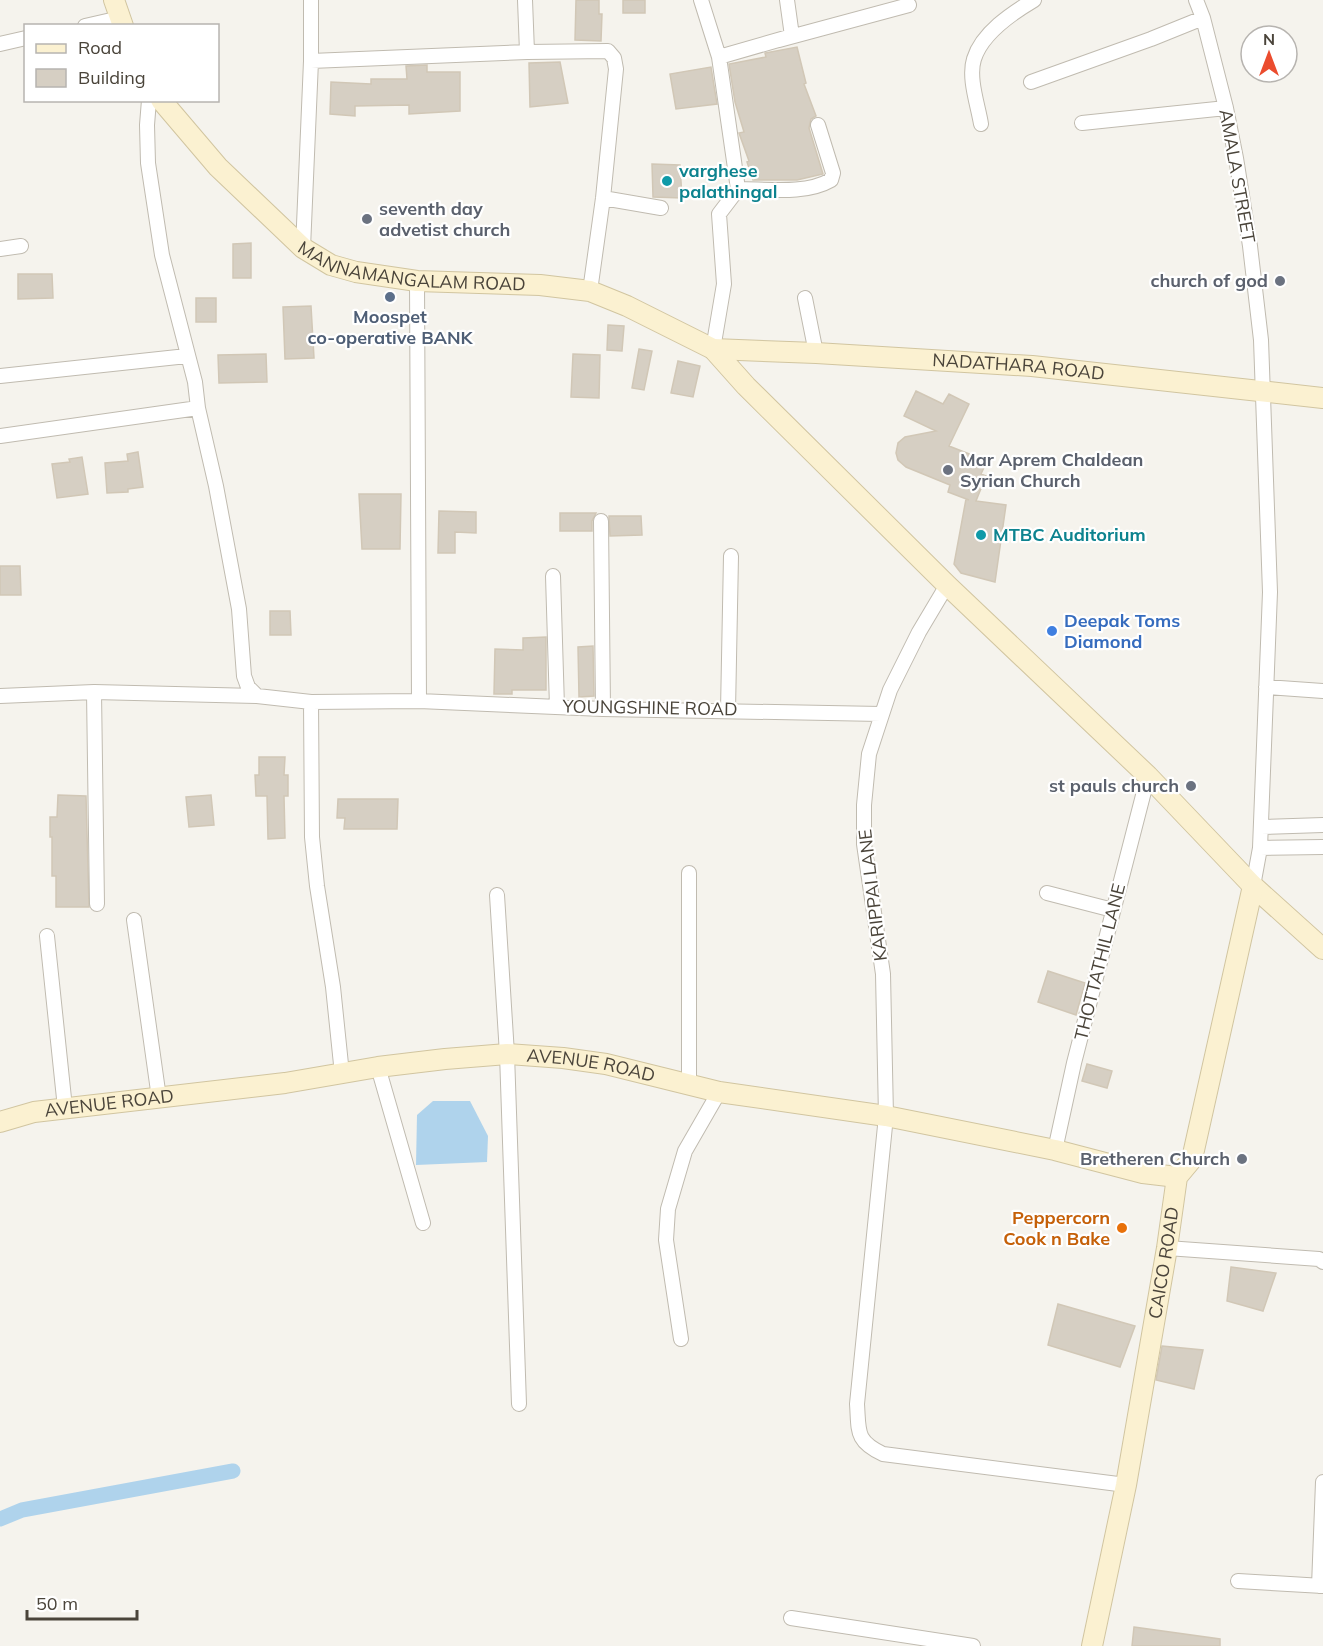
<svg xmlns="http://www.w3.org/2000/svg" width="1323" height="1646" viewBox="0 0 1323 1646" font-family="Mulish,sans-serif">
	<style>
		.water { fill: #afd3ec }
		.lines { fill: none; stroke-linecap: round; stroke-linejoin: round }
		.canal { stroke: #afd3ec; stroke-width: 15 }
		.building { fill: #d6cfc3; stroke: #d1c7b6; stroke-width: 1.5 }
		.street-casing { stroke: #c0bbb0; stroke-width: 16 }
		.secondary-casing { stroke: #d1c5a0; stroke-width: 22 }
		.street { stroke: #fff; stroke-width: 14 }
		.secondary { stroke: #fbf1d1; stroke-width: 20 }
		.culture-dot { fill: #0f9aa8; stroke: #fff; stroke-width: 2 }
		.worship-dot { fill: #6b7280; stroke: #fff; stroke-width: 2 }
		.service-dot { fill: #5c6f8a; stroke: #fff; stroke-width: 2 }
		.shop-dot { fill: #3f7fe0; stroke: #fff; stroke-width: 2 }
		.food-dot { fill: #e8710a; stroke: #fff; stroke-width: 2 }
		.labels { text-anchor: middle; stroke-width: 4.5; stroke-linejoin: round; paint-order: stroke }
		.culture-label { font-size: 18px; font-weight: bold; fill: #0d838f; stroke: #fff; text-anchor: start }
		.street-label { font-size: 18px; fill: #4a443a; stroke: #fff }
		.worship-label { font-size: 18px; font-weight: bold; fill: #5b616d; stroke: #fff; text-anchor: end }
		.service-label { font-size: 18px; font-weight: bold; fill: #4e5e75; stroke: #fff }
		.shop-label { font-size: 18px; font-weight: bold; fill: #366cbe; stroke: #fff; text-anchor: start }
		.food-label { font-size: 18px; font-weight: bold; fill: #c56008; stroke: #fff; text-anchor: end }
	</style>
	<rect width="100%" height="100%" fill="#f5f3ed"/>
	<path class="water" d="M433 1101H470L488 1136 487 1162 416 1165 417 1115Z"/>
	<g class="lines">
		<path class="canal" d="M0 1519 22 1510 233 1471"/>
	</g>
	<path class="building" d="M576 0H599V14H602L601 41 575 40Z
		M623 0H645V13H623Z
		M797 47 806 83 804 84 816 116 811 119 809 128 823 174 797 180H753L747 162 749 161 739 133 744 132 735 102 729 64 766 57 765 53Z
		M560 62 568 103 530 107 529 63Z
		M427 65V72H460V111L409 114V105L355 106V116L330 114 331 82 371 84V79H407L406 66Z
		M711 67 717 104 676 109 670 74Z
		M652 164 680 165 682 198 653 197Z
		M251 243V278H233V244Z
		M18 274H52L53 298 18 299Z
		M196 298H216V322H196Z
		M311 306 314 358 285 359 283 307Z
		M608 325 624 326 622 351 607 350Z
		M639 349 652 351 644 390 632 388Z
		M266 354 267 382 219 383 218 355Z
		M573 354 600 355 599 398 571 397Z
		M678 361 700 366 693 397 671 393Z
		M916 391 943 404 949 394 969 404 949 446 987 461 981 474 986 476 976 501 1006 505 995 582 961 573 954 564 966 499 969 500 948 492 950 485 906 467 898 460 896 453 898 443 905 437 936 431 904 416Z
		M138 452 143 487 128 489V492L107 493 105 463 128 461 127 454Z
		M82 457 88 494 57 498 52 464 70 462 69 459Z
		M359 494H401L400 549H362Z
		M439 511 476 512V533L455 532V553H438Z
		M560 513H596L592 521V531H560Z
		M609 516H641L642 535 610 536Z
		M0 566H20L21 595H0Z
		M270 611H290L291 635H270Z
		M546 637V690H512V694H494L495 649 523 650V638Z
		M593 646 594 696 579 697 578 647Z
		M259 757H285L284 775H288V796H284L285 838 268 839 267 796H256L255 775H259Z
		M58 795 86 796 89 907H56V876H52V837H50V817H57Z
		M211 795 214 825 189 827 186 797Z
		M338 799H398L397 829H344L345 818H337Z
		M1048 971 1085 983 1076 1015 1038 1002Z
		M1087 1064 1112 1071 1107 1088 1082 1081Z
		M1231 1267 1276 1273 1263 1311 1227 1301Z
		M1058 1304 1135 1326 1120 1367 1048 1345Z
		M1162 1346 1203 1350 1194 1389 1156 1380Z
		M1134 1627 1220 1639V1646H1132Z"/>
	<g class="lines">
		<g class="street-casing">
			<path id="street" d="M311 0V61
				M701 0 719 57 738 189 719 214 724 284 713 349
				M1196 0 1203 18 1226 108 1236 158 1250 246 1261 340 1270 592 1260 848 1253 886
				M85 26 120 18
				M779 40 909 5
				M0 44 26 38
				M527 52 608 51 614 58 616 69 603 198 590 291
				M719 57 792 36 787 0
				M1031 82 1151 39 1203 18
				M149 100 147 125 148 163 162 255 195 382 198 408 216 486 239 609 244 676 248 687 257 696 311 702 419 701 603 709 881 714
				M1082 123 1226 108
				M981 124C978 105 968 78 974 59 982 33 1012 13 1034 0
				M738 189C767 189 805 195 831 180L833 173 818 125
				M603 198 661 208
				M303 248 311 61 527 52 525 0
				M0 249 21 246
				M417 281 419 701
				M805 298 816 353
				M0 376 187 356
				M0 436 198 408
				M601 521 603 709
				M553 576 557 707
				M947 585 919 632 890 690 869 754 864 805V844L883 974 886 1116 857 1404C859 1431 855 1441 883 1454L1126 1485
				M1266 687 1323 691
				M94 692 97 904
				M0 696 94 692 257 696
				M311 702 312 837 317 886 333 987 342 1074
				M728 710 731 556
				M1261 827 1323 825
				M1260 848 1323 847
				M689 873V1086
				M1047 893 1113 910
				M497 895 507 1054 519 1404
				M134 920 159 1098
				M47 936 65 1108
				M378 1067 423 1223
				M1055 1150 1074 1063 1148 776
				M1167 1248 1319 1259 1323 1262
				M681 1339 666 1240 668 1209 685 1151 719 1092
				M1238 1581 1323 1586
				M1319 1586 1323 1482
				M791 1618 973 1646"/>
		</g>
		<g class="secondary-casing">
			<g id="secondary">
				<path d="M114 0 123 26"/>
				<path id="s1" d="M161 100 218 167 303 248 331 265 356 272 417 281 540 285 590 291 627 306 713 349 746 386 947 585 1148 776 1253 886 1323 949"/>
				<path id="s2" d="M713 349 816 353 1032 366 1323 398"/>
				<path id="s3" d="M0 1122 34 1112 285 1083 378 1067 445 1059 507 1054 563 1058 606 1064 719 1092 886 1116 1055 1150 1143 1173 1177 1177"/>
				<path id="s4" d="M1092 1646 1126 1485 1167 1248 1177 1177 1192 1159 1253 886"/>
			</g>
		</g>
		<use href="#street" class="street"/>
		<use href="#secondary" class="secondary"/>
	</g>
	<g class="culture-dot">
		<circle cx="667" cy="181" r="6"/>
		<circle cx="981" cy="535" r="6"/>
	</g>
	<g class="worship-dot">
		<circle cx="367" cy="219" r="6"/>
		<circle cx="1280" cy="281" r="6"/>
		<circle cx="948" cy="470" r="6"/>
		<circle cx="1191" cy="786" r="6"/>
		<circle cx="1242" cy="1159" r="6"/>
	</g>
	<circle class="service-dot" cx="390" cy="297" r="6"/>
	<circle class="shop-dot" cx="1052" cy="631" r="6"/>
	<circle class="food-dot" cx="1122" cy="1228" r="6"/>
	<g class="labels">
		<g class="culture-label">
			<text x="679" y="177">varghese<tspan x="679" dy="21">palathingal</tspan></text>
			<text x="993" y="541">MTBC Auditorium</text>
		</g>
		<g class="street-label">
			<text transform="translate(1237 176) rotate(80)" y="6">AMALA STREET</text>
			<text dy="6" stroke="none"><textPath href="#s1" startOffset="318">MANNAMANGALAM ROAD</textPath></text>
			<text dy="6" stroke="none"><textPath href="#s2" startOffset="306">NADATHARA ROAD</textPath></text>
			<text transform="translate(650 708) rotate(1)" y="6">YOUNGSHINE ROAD</text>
			<text transform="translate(873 895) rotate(-97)" y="6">KARIPPAI LANE</text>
			<text transform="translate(1100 962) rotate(-76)" y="6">THOTTATHIL LANE</text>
			<text dy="6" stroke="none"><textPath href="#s3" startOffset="597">AVENUE ROAD</textPath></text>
			<text dy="6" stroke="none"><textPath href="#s3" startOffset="111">AVENUE ROAD</textPath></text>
			<text dy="6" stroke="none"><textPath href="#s4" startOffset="390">CAICO ROAD</textPath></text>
		</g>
		<g class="worship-label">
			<text x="379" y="215" text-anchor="start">seventh day<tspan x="379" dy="21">advetist church</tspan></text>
			<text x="1268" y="287">church of god</text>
			<text x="960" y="466" text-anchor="start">Mar Aprem Chaldean<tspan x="960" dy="21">Syrian Church</tspan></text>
			<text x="1179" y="792">st pauls church</text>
			<text x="1230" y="1165">Bretheren Church</text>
		</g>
		<g class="service-label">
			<text x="390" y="323">Moospet<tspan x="390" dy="21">co-operative BANK</tspan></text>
		</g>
		<g class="shop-label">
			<text x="1064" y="627">Deepak Toms<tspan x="1064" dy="21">Diamond</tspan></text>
		</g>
		<g class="food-label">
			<text x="1110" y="1224">Peppercorn<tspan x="1110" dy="21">Cook n Bake</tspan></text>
		</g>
	</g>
	<rect x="24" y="24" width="195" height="78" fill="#ffffff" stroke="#b7b4b0" stroke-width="1.5"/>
	<rect x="36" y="44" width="30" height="9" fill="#fbf1d1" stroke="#b7b4b0" stroke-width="1.5"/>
	<text x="78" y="54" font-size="18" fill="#4a443a">Road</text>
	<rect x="36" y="69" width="30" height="18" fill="#d6cfc3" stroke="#b7b4b0" stroke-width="1.5"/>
	<text x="78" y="84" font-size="18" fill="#4a443a">Building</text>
	<g transform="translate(1269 54)"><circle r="28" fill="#ffffff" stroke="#b7b4b0" stroke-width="1.5"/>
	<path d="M0-4.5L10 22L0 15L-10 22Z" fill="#eb4c2e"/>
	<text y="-9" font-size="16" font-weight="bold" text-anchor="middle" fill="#4a443a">N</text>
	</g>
	<path d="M27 1610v9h110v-9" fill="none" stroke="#4a443a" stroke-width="3"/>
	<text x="36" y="1610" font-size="18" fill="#4a443a" stroke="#ffffff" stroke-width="4.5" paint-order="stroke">50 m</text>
</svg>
